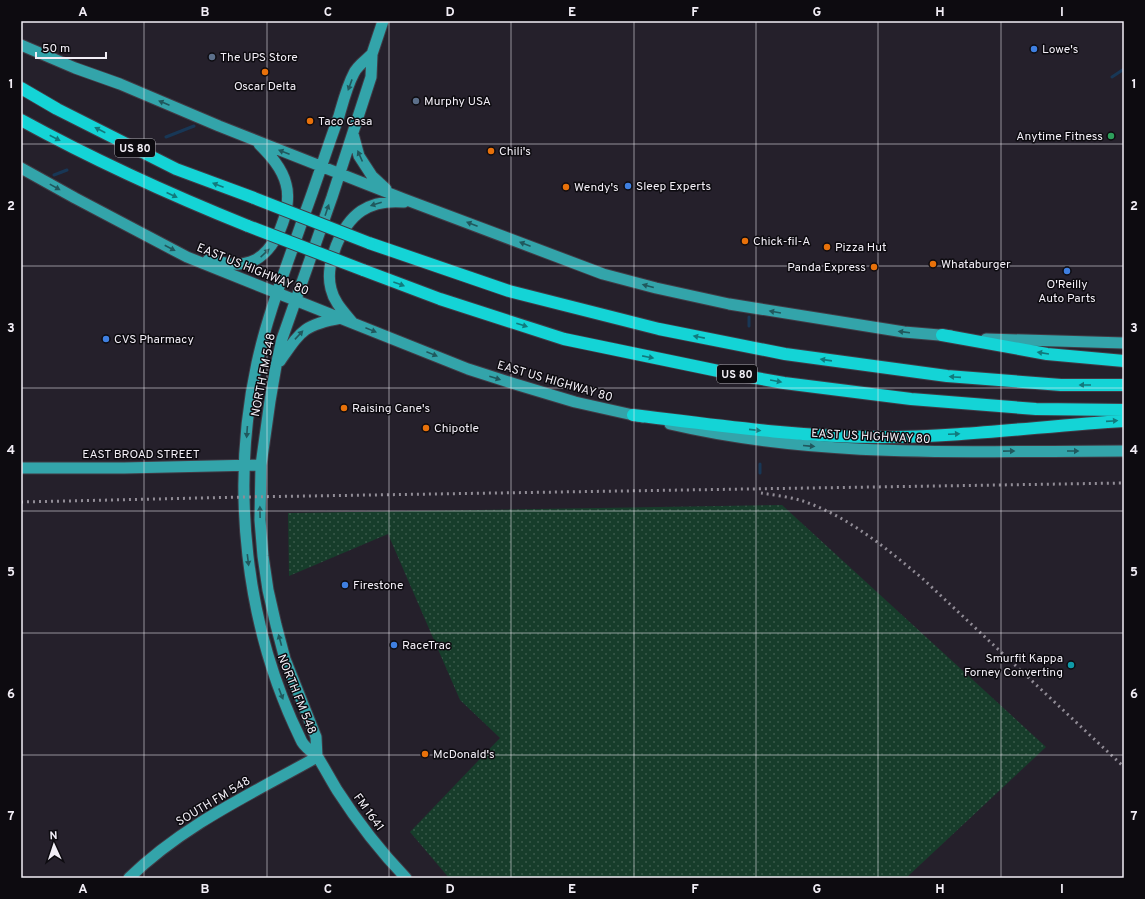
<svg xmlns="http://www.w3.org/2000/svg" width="1145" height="899" viewBox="0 0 1145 899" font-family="Overpass,sans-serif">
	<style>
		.grass { fill: url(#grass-dots) }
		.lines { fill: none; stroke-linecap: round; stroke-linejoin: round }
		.stream { stroke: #183756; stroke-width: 3 }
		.major-casing { stroke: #403b45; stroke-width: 13 }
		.highway-casing { stroke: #403b45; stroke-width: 14 }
		.major { stroke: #33a4aa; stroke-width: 11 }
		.highway { stroke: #14d4d6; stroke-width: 12 }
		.rail { stroke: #918c96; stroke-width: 3; stroke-dasharray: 2 4; stroke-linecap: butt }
		.highway-bridge-casing { stroke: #403b45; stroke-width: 14; stroke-linecap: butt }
		.highway-bridge { stroke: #14d4d6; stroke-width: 12 }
		.oneway { fill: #20585d }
		.oneway2 { fill: #117a7d }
		.grid { fill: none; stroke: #f2eef6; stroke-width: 1; stroke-opacity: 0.55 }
		.shop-dot { fill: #3f7fe0; stroke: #0d0b10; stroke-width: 1.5 }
		.service-dot { fill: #5c6f8a; stroke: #0d0b10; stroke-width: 1.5 }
		.food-dot { fill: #e8710a; stroke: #0d0b10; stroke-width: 1.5 }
		.leisure-dot { fill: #2e9e5b; stroke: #0d0b10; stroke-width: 1.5 }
		.culture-dot { fill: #0f9aa8; stroke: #0d0b10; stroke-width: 1.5 }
		.labels { text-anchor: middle; stroke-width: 3; stroke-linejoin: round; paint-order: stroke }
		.shield { fill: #0d0b10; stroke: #adaab1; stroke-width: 1 }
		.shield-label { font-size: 11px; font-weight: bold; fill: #f2eef6 }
		.poi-label { font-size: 12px; fill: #f2eef6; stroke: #0d0b10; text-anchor: start }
		.street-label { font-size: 12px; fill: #f2eef6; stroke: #0d0b10 }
		.neatline { fill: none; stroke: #f2eef6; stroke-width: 1.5 }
		.grid-label { font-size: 13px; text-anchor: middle; font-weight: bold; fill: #f2eef6 }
	</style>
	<defs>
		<pattern id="grass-dots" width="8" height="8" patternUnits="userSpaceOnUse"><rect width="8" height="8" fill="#173d2b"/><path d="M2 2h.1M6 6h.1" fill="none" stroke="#39594a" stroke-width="1.8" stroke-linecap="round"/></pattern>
	</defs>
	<rect width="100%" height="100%" fill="#25202b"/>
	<path class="grass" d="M782 505 1046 747 906 878H449L410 832 500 738 460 700 388 534 289 576 288 513Z"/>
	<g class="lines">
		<path class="stream" d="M1112 77 1124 69
			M166 137 194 126
			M54 175 67 170
			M749 317V326
			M760 473V464"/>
		<g class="major-casing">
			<path id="major" d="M21 45 75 68 120 84 219 126 404 199 603 274 656 288 729 304 904 332 951 336
				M372 54C366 60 357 66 354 73 347 86 343 102 339 116 327 148 317 181 305 213 288 263 268 312 257 363 230 487 245 626 301 740 304 748 314 752 319 759 325 769 331 780 337 790 357 821 380 851 406 878
				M353 134 359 156 372 176 386 189
				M21 168 75 198 187 257 207 265 468 369 515 384 575 402 642 417
				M208 260C223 262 235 267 250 262 276 254 293 208 286 184 282 168 270 155 259 144
				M352 322C343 311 334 302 331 289 327 274 331 260 336 246 349 214 368 199 404 202
				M986 339 1124 343
				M280 361C301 331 303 325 341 318
				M670 424C819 459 972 451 1124 451
				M21 468H124L261 465
				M317 757 316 737 285 659 276 625 268 590 263 556 260 520 261 465 270 401 276 366 282 339 332 197 371 77 372 54 383 21
				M129 878C183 825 253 793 317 757"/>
		</g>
		<g class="highway-casing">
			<path id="highway" d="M21 88 57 109 176 169 254 198
				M21 120C94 160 171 195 248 226
				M369 243 509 291 659 329 785 354 947 376 1061 385H1124
				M363 270 440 299 564 339 728 373 784 383 911 399 1036 409 1124 410
				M942 335 1047 354 1124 361
				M633 415C715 425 797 437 880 437 961 437 1042 426 1124 421"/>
		</g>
		<use href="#major" class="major"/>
		<use href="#highway" class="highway"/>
		<path class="rail" d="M761 493C774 495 790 497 803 501 849 517 886 548 923 579L1124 767
			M21 502 245 497 1124 483"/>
		<g class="highway-bridge-casing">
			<path id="highway-bridge" d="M254 198 369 243
				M248 226 363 270"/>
		</g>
		<use href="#highway-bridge" class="highway-bridge"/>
	</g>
	<defs><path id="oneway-solid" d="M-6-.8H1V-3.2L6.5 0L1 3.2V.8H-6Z"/></defs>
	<g class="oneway">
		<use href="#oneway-solid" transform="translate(350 85) rotate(110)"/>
		<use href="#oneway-solid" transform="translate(164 103) rotate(-157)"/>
		<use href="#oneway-solid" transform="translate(284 152) rotate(-159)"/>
		<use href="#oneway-solid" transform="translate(360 156) rotate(-114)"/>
		<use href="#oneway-solid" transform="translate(55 187) rotate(29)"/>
		<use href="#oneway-solid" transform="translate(376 204) rotate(163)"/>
		<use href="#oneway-solid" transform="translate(327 210) rotate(-71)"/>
		<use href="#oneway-solid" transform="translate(472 224) rotate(-159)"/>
		<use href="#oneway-solid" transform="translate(525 244) rotate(-159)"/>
		<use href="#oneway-solid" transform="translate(170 248) rotate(28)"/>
		<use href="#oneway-solid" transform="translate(265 253) rotate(-43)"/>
		<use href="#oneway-solid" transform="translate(648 286) rotate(-165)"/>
		<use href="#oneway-solid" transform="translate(775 312) rotate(-170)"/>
		<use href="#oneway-solid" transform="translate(371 330) rotate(22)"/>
		<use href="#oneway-solid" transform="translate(904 332) rotate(-173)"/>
		<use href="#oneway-solid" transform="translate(299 335) rotate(-47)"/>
		<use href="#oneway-solid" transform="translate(432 354) rotate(22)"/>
		<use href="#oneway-solid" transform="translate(495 378) rotate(18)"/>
		<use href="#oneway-solid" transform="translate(247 432) rotate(94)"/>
		<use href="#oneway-solid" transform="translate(809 446) rotate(5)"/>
		<use href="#oneway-solid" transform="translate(1009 451) rotate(-1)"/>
		<use href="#oneway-solid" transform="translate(1073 451)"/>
		<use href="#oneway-solid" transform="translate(260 512) rotate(-91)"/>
		<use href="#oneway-solid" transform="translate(248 560) rotate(83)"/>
		<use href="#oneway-solid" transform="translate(280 640) rotate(-105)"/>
		<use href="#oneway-solid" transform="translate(281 694) rotate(69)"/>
	</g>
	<g class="oneway2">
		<use href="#oneway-solid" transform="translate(100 130) rotate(-153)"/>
		<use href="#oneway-solid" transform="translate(55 138) rotate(27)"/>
		<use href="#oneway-solid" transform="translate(218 185) rotate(-159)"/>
		<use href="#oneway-solid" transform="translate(172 195) rotate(25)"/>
		<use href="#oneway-solid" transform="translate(399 284) rotate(20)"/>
		<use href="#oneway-solid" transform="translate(522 325) rotate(18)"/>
		<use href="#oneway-solid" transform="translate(699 337) rotate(-169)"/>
		<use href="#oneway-solid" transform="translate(1043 353) rotate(-171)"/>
		<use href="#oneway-solid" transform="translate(648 357) rotate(11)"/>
		<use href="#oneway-solid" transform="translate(826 360) rotate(-172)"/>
		<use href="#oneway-solid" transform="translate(955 377) rotate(-176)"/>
		<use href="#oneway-solid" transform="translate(776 381) rotate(10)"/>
		<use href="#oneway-solid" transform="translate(1085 385) rotate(-180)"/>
		<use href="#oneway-solid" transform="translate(1112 421) rotate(-4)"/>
		<use href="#oneway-solid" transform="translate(755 430) rotate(6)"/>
		<use href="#oneway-solid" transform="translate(954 434) rotate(-3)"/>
	</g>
	<path class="grid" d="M144 21V878M267 21V878M389 21V878M511 21V878M634 21V878M756 21V878M878 21V878M1001 21V878M21 144H1124M21 266H1124M21 388H1124M21 511H1124M21 633H1124M21 755H1124"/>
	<g class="shop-dot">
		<circle cx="1034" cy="49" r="4"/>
		<circle cx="628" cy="186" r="4"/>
		<circle cx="1067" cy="271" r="4"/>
		<circle cx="106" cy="339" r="4"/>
		<circle cx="345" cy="585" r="4"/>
		<circle cx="394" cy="645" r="4"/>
	</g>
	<g class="service-dot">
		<circle cx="212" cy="57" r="4"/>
		<circle cx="416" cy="101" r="4"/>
	</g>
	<g class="food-dot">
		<circle cx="265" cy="72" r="4"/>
		<circle cx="310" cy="121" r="4"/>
		<circle cx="491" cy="151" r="4"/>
		<circle cx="566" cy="187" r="4"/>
		<circle cx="745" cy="241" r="4"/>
		<circle cx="827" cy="247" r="4"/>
		<circle cx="933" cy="264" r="4"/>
		<circle cx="874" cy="267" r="4"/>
		<circle cx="344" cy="408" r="4"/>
		<circle cx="426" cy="428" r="4"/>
		<circle cx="425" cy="754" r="4"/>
	</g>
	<circle class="leisure-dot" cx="1111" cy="136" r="4"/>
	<circle class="culture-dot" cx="1071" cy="665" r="4"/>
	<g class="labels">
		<g class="shield">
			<rect x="115" y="139" width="40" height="18" rx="3"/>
			<rect x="717" y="365" width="40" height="18" rx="3"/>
		</g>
		<g class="shield-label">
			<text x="135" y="152">US 80</text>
			<text x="737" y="378">US 80</text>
		</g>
		<g class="poi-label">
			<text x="1042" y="53">Lowe's</text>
			<text x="220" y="61">The UPS Store</text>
			<text x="265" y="90" text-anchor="middle">Oscar Delta</text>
			<text x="424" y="105">Murphy USA</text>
			<text x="318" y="125">Taco Casa</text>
			<text x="1103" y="140" text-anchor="end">Anytime Fitness</text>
			<text x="499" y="155">Chili's</text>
			<text x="636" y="190">Sleep Experts</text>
			<text x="574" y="191">Wendy's</text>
			<text x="753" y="245">Chick-fil-A</text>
			<text x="835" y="251">Pizza Hut</text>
			<text x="941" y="268">Whataburger</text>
			<text x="866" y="271" text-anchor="end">Panda Express</text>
			<text x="1067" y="288" text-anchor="middle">O'Reilly<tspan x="1067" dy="14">Auto Parts</tspan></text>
			<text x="114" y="343">CVS Pharmacy</text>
			<text x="352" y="412">Raising Cane's</text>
			<text x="434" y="432">Chipotle</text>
			<text x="353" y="589">Firestone</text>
			<text x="402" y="649">RaceTrac</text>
			<text x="1063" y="662" text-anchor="end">Smurfit Kappa<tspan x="1063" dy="14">Forney Converting</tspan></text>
			<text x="433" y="758">McDonald's</text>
		</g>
		<g class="street-label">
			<text transform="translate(253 269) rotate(22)" y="4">EAST US HIGHWAY 80</text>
			<text transform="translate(263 375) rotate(-79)" y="4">NORTH FM 548</text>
			<text transform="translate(555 381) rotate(16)" y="4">EAST US HIGHWAY 80</text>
			<text transform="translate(871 436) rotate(3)" y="4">EAST US HIGHWAY 80</text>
			<text x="141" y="458">EAST BROAD STREET</text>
			<text transform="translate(297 694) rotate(68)" y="4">NORTH FM 548</text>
			<text transform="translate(213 801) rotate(-31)" y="4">SOUTH FM 548</text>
			<text transform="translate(369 812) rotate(54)" y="4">FM 1641</text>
		</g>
	</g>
	<rect width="1145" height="899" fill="none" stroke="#0d0b10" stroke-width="44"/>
	<g transform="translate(54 845) rotate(357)" stroke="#0d0b10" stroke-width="3" paint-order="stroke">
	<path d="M0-3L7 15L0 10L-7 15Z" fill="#f2eef6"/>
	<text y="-6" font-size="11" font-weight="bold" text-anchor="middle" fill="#f2eef6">N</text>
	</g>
	<path d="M36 52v6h70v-6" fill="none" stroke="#f2eef6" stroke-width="2"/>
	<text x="42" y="52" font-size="12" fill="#f2eef6" stroke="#0d0b10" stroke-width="3" paint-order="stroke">50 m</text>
	<rect x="22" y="22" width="1101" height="855" class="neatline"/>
	<g class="grid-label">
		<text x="83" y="16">A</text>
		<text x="205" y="16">B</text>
		<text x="328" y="16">C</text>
		<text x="450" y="16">D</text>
		<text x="572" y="16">E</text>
		<text x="695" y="16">F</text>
		<text x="817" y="16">G</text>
		<text x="940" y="16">H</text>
		<text x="1062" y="16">I</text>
		<text x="11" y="88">1</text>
		<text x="1134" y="88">1</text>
		<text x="11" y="210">2</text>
		<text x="1134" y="210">2</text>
		<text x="11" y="332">3</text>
		<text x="1134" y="332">3</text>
		<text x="11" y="454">4</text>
		<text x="1134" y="454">4</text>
		<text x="11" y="576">5</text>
		<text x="1134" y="576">5</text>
		<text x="11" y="698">6</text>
		<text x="1134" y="698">6</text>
		<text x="11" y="820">7</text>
		<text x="1134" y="820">7</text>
		<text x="83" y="893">A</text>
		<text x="205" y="893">B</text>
		<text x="328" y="893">C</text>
		<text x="450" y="893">D</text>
		<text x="572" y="893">E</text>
		<text x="695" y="893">F</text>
		<text x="817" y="893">G</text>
		<text x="940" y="893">H</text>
		<text x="1062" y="893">I</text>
	</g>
</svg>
